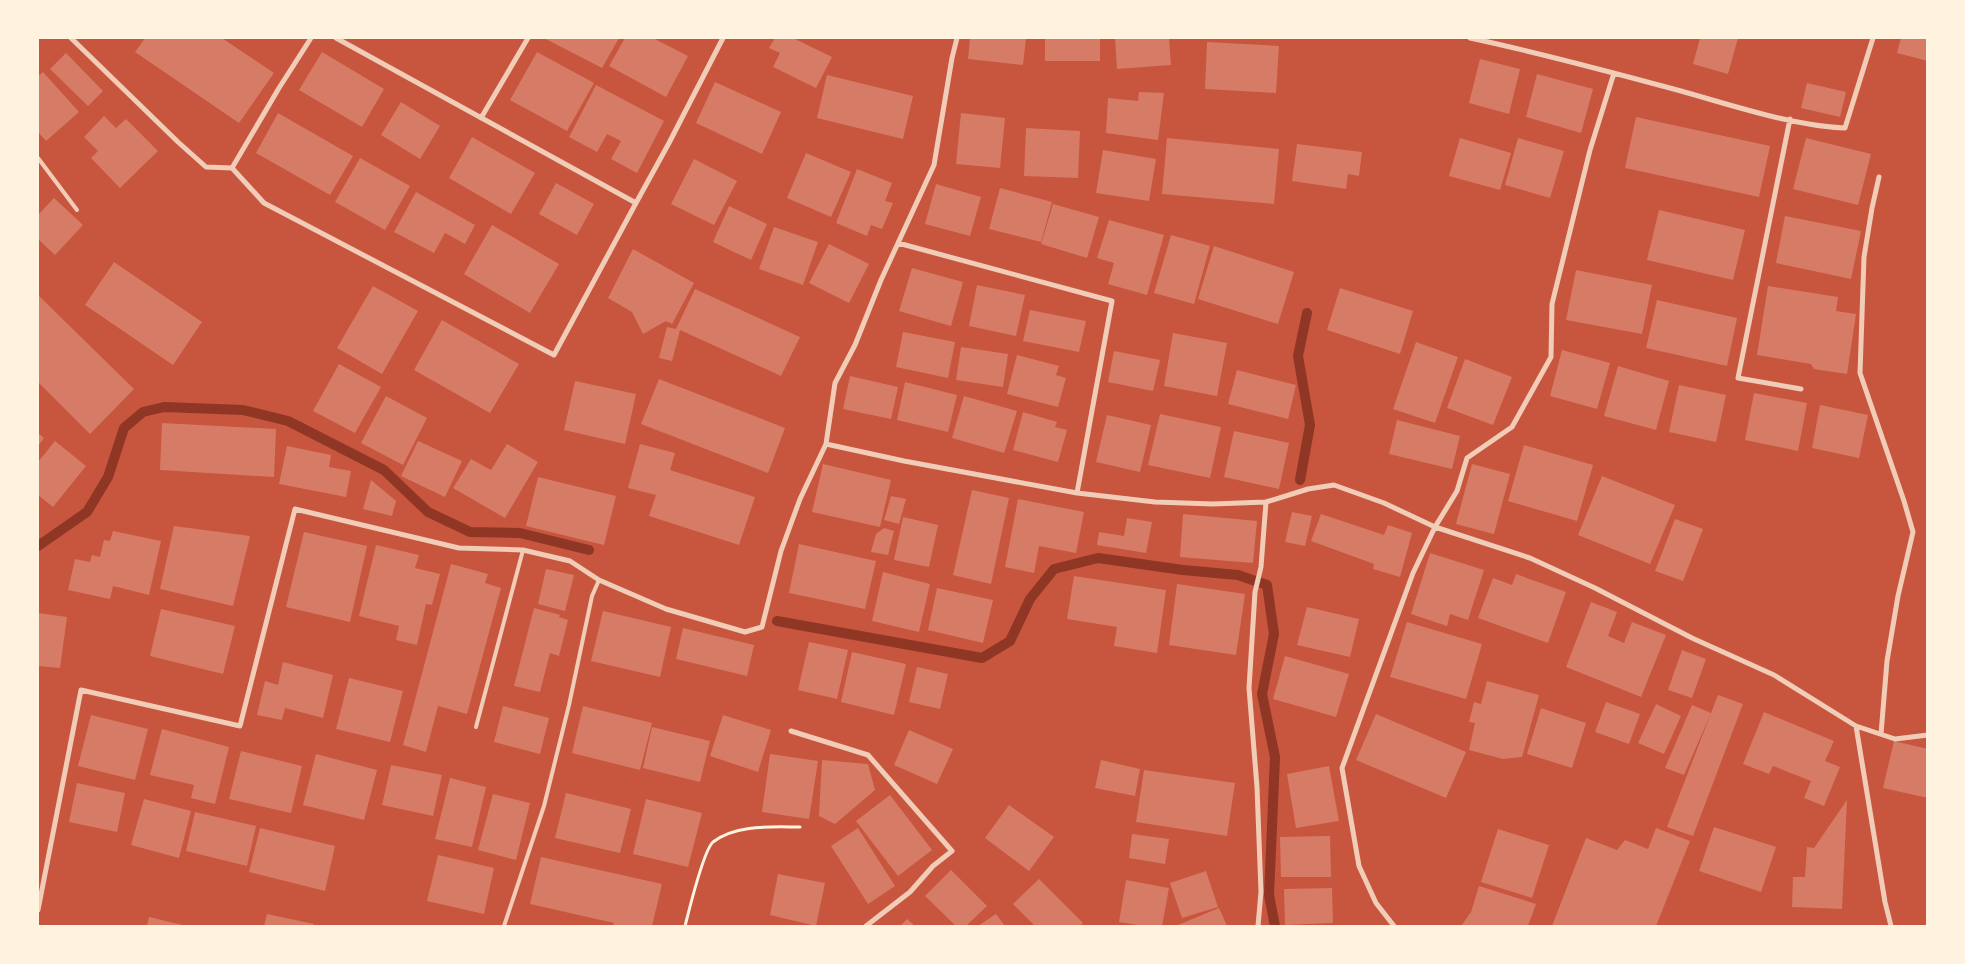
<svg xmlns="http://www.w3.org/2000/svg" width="1965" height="964" viewBox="0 0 1965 964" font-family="'PT Sans',sans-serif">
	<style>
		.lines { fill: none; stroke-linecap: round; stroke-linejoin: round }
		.stream { stroke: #8f3625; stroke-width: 10 }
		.building { fill: #d67c66 }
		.path { stroke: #fff3e0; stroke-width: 3 }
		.service { stroke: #f1ccb7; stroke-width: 4 }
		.minor { stroke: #f1ccb7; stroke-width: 5 }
	</style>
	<rect width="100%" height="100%" fill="#c8553d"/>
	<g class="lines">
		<path class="stream" d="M1300 480 1310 425 1298 356 1307 313
			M38 546 87 512 108 477 124 428 143 412 164 407 243 410 288 421 384 470 428 512 470 532 520 533 589 550
			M777 621 982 658 1010 641 1030 599 1054 569 1098 558 1183 570 1238 575 1267 585 1274 634 1262 694 1275 757 1269 895 1275 926"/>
	</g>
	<path class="building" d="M145 38H222L274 73 239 123 135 52Z
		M544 38H619L602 68Z
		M625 38H653L688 56 666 97 609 66Z
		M775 38H793L832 57 816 88 773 67 780 53 769 48Z
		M970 38H1026L1023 65 968 59Z
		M1045 38H1100V61H1045Z
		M1115 38H1169L1171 65 1117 69Z
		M1700 38H1738L1728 74 1693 64Z
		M1901 38H1928V61L1897 53Z
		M1207 42 1279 46 1276 93 1205 89Z
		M322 52 384 89 362 127 299 90Z
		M537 52 594 83 567 131 510 100Z
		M66 53 103 91 88 106 50 69Z
		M1480 59 1520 69 1509 114 1469 103Z
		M43 72 79 112 46 141 38 132V76Z
		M1537 74 1593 89 1581 133 1526 117Z
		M827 75 913 96 903 139 817 118Z
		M715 82 781 112 762 154 696 123Z
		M1807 83 1846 92 1840 117 1801 108Z
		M596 85 664 121 637 173 611 159 621 141 607 134 597 152 569 137Z
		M1139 92 1164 93 1158 140 1106 133 1108 98 1138 101Z
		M401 102 440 126 420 159 381 135Z
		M278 113 353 156 330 195 256 153Z
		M961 113 1005 118 1000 168 956 164Z
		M104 116 116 128 126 119 158 151 120 188 91 158 98 151 84 137Z
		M1636 117 1770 146 1759 197 1625 168Z
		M1026 128 1080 131 1078 178 1024 176Z
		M472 137 535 173 511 214 449 178Z
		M1167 138 1279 149 1274 204 1162 194Z
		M1460 138 1511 153 1500 190 1449 176Z
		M1518 138 1564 151 1550 198 1505 185Z
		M1806 138 1871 154 1858 205 1793 189Z
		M1297 144 1362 152 1359 176 1348 174 1346 189 1292 181Z
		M1103 150 1156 159 1149 201 1096 193Z
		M806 153 851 172 831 217 787 198Z
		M360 158 410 186 385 230 335 202Z
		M694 159 737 181 714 225 671 204Z
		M857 169 892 183 885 201 893 203 882 229 871 225 867 236 836 223Z
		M556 183 594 204 577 235 539 214Z
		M936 184 981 197 970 236 925 224Z
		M1000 188 1052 202 1041 242 989 229Z
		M416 192 475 225 465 244 445 233 434 253 394 232Z
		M54 198 83 225 55 255 38 239V215Z
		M1053 204 1099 217 1087 258 1041 244Z
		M729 206 767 224 751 260 713 242Z
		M1659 210 1745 230 1733 280 1647 260Z
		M1785 216 1861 231 1851 279 1776 263Z
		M1109 220 1164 235 1147 295 1108 284 1114 263 1097 258Z
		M492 225 559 264 530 313 464 274Z
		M774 227 818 242 803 285 759 269Z
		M1171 235 1210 246 1194 304 1154 293Z
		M829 244 869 264 849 303 809 283Z
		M1214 246 1294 272 1278 324 1198 299Z
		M633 249 694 283 672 324 666 321 643 334 632 312 608 298Z
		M114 262 202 322 173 365 85 305Z
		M912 268 963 282 951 326 899 311Z
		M1576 270 1652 285 1642 334 1566 320Z
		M977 285 1025 295 1016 336 969 326Z
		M373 286 418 311 382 374 337 348Z
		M1768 286 1838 297 1836 311 1856 314 1847 374 1814 369 1811 364 1757 355Z
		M1340 288 1413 311 1400 354 1327 330Z
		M695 289 800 337 781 376 680 330 672 361 659 358 667 327 676 329Z
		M38 295 134 389 90 434 38 382Z
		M1657 300 1737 318 1727 366 1646 348Z
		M1030 310 1086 321 1079 352 1023 341Z
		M442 320 519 364 490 413 414 370Z
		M903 332 955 342 948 378 896 367Z
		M1173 333 1227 343 1217 396 1164 386Z
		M1416 342 1458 357 1435 423 1393 409Z
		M961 347 1008 354 1003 387 956 380Z
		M1562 350 1610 363 1597 409 1550 396Z
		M1114 351 1160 360 1153 391 1108 382Z
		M1017 355 1059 366 1056 375 1066 378 1058 407 1007 394Z
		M1465 359 1512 377 1493 425 1447 408Z
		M339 364 381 387 355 433 313 411Z
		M1618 366 1669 381 1656 430 1604 416Z
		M1237 370 1296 385 1288 419 1228 404Z
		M850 376 898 387 891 419 843 409Z
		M659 379 785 428 768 473 641 424Z
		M575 381 636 394 625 444 564 430Z
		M905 382 957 395 948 432 897 420Z
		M1679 385 1726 395 1716 442 1669 432Z
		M1754 393 1807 403 1798 451 1745 440Z
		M386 396 427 418 403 465 361 443Z
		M964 396 1017 411 1004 453 952 438Z
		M1820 405 1868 415 1859 458 1812 448Z
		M1023 412 1057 422 1055 427 1067 430 1058 462 1013 450Z
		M1160 414 1221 427 1210 478 1148 465Z
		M1107 415 1151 425 1140 472 1096 462Z
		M1397 420 1460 436 1452 469 1389 454Z
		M162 423 276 429 274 477 160 470Z
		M1234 431 1289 443 1279 489 1224 477Z
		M38 433 44 438 38 446Z
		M55 441 86 466 53 507 38 495V462Z
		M418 441 462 461 445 497 401 476Z
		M507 444 538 462 505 518 453 488 471 459 491 470Z
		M640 444 675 453 670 470 755 497 739 545 649 516 656 495 628 488Z
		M1524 445 1593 465 1577 521 1508 501Z
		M287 446 331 455 329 467 351 471 346 497 279 484Z
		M823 464 891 480 880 527 812 512Z
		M1472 464 1510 474 1494 534 1456 524Z
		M1602 476 1675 505 1650 564 1578 535Z
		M538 477 616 496 604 545 526 526Z
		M371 480 396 501 392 516 363 509Z
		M972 490 1009 498 991 584 953 575Z
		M891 496 906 499 899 524 884 520Z
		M1018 499 1084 512 1076 553 1039 546 1034 573 1005 567Z
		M1292 512 1312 516 1305 546 1285 542Z
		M1183 514 1257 521 1253 563 1180 557Z
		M1321 514 1384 535 1388 525 1412 533 1400 577 1373 569 1374 564 1311 541Z
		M903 517 938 525 929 567 894 560Z
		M1127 518 1152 522 1146 553 1097 545 1099 532 1124 536Z
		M1675 519 1703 529 1683 581 1655 571Z
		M174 526 250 536 233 606 160 589Z
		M884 528 894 531 888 555 871 552 876 534Z
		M113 531 161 541 149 595 113 586 110 599 68 590 75 559 90 562 92 555 100 557 104 540 110 541Z
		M304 532 367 546 350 622 286 607Z
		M799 544 876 561 865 609 789 593Z
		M376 545 419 555 415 568 440 574 432 605 426 604 417 645 396 640 399 626 359 616Z
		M1430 553 1484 570 1468 620 1450 614 1447 626 1411 614Z
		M451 564 488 574 485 583 501 588 467 714 438 706 426 752 403 745Z
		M546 569 574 575 565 611 538 604Z
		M883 572 930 584 919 632 872 621Z
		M1516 574 1566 592 1548 643 1478 618 1493 578 1512 585Z
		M1074 576 1166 590 1157 653 1114 646 1117 627 1067 619Z
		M1177 584 1245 594 1236 655 1169 645Z
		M937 588 993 600 983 643 928 630Z
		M1591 602 1617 612 1608 636 1624 643 1632 622 1666 635 1641 697 1566 667Z
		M1307 607 1359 619 1350 657 1297 645Z
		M534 608 560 615 559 617 568 620 559 656 550 653 540 692 514 686Z
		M161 609 235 626 223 674 150 656Z
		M603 611 671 627 660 677 591 661Z
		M38 613 67 617 60 668 38 666Z
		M1407 622 1482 644 1466 699 1390 677Z
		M683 628 754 645 747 676 676 659Z
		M809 642 848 650 837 699 798 690Z
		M1682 650 1706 659 1692 698 1668 690Z
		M852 652 906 664 894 715 841 702Z
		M1285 656 1349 674 1336 717 1273 699Z
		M283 662 333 675 323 718 285 708 282 720 257 715 265 681 278 685Z
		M917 667 948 674 940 709 909 702Z
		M349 678 403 691 390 742 336 729Z
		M1487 681 1539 695 1522 757 1503 759 1469 750 1475 723 1469 722 1474 702 1481 704Z
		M1718 695 1743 704 1693 836 1667 827Z
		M1606 702 1640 714 1629 744 1595 732Z
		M1656 704 1681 716 1664 754 1638 743Z
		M1692 705 1711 713 1684 775 1665 768Z
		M503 706 549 718 540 754 494 742Z
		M583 706 652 723 640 770 572 753Z
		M1541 708 1586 723 1572 768 1527 754Z
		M1764 712 1834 741 1825 761 1840 767 1824 806 1804 798 1811 781 1773 766 1769 774 1743 764Z
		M1376 714 1466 752 1446 798 1356 760Z
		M91 715 148 729 135 780 78 766Z
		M723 715 771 730 758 772 710 756Z
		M652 727 710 741 700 782 643 768Z
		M162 729 229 747 215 804 191 798 194 785 150 775Z
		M909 730 953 749 937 784 894 765Z
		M1894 741 1928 749V798L1883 788Z
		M241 751 302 766 291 813 229 799Z
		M316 754 377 770 364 820 303 805Z
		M770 754 818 761 809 819 762 812Z
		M822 760 868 764 875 790 835 824 819 816Z
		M1101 760 1140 769 1135 796 1095 788Z
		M391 765 442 775 433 816 382 805Z
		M1329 766 1339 821 1296 828 1287 774Z
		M1144 770 1235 783 1227 836 1136 822Z
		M450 778 486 787 472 847 435 839Z
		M77 783 125 793 117 832 69 822Z
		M566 793 631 809 620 853 555 838Z
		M493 794 530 803 516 860 478 850Z
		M890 795 932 850 898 876 856 821Z
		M144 799 191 811 179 858 131 845Z
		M646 799 702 813 688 867 633 854Z
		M1847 800 1842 909 1792 907 1793 877H1805L1807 847 1814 848Z
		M1009 805 1054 837 1029 871 985 838Z
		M195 812 256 826 247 866 186 851Z
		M1714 827 1776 847 1761 892 1699 871Z
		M260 828 335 846 325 891 249 872Z
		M858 828 895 886 868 904 831 846Z
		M1656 828 1690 841 1656 926H1552L1586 838 1617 850 1625 840 1648 849Z
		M1498 829 1549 845 1532 898 1481 882Z
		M1132 834 1169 839 1165 864 1129 858Z
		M1330 836 1331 877H1281L1280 837Z
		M438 855 494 868 484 914 427 901Z
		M541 857 662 884 652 926H613L614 923 530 904Z
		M951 870 987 906 966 926H956L925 896Z
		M1206 871 1218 907 1182 918 1170 883Z
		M778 874 825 883 816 926 770 915Z
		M1039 879 1083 923 1080 926H1035L1013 904Z
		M1126 880 1169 888 1162 926H1144L1119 922Z
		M1479 886 1536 904 1528 926H1461L1471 912Z
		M1332 888 1333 923 1285 925 1284 889Z
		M1219 908 1227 926H1178V925Z
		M267 914 314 924 313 926H264Z
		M996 914 1005 926H978Z
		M149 917 187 926H147Z
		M907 919 915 926H900Z"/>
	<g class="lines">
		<path class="path" d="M685 926C689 911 703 851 713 842 736 824 772 827 800 827"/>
		<path class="service" d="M38 158 77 210
			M476 727 523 550
			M504 926 544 806 569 705 592 596 599 580"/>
		<path class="minor" d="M71 38 178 142 206 167 232 168 279 88 311 38
			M1470 38C1541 53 1611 72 1681 91 1731 105 1793 126 1845 128L1873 38
			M481 118 528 38
			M1790 119 1738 378 1801 389
			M232 168 264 203 554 355 636 203 336 38
			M1879 177 1872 208 1864 257 1860 373 1904 501 1913 532 1898 596 1887 661 1881 734
			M636 203 669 143 723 38
			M898 243 1112 301 1077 493
			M826 444 904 461 1077 493 1155 502 1213 504 1266 502 1308 489 1334 485 1384 503 1435 527 1530 558 1595 588 1692 638 1774 675 1856 726 1895 739 1928 735
			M1856 726 1885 902 1891 926
			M791 731 868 755 952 851 933 866 910 892 866 926
			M38 910 81 690 240 726 295 509 459 548 523 550 570 561 599 580 666 609 745 632 762 627 781 551 800 499 826 444 835 383 855 345 881 280 934 165 952 58 957 38
			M1258 926 1261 892 1257 787 1249 688 1255 592 1261 567 1266 502
			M1394 926 1376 903 1359 866 1342 768 1413 573 1435 527 1457 491 1467 458 1512 427 1551 357 1552 304 1590 150 1614 73"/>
	</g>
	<rect width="1965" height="964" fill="none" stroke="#fff3e0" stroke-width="78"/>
</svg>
